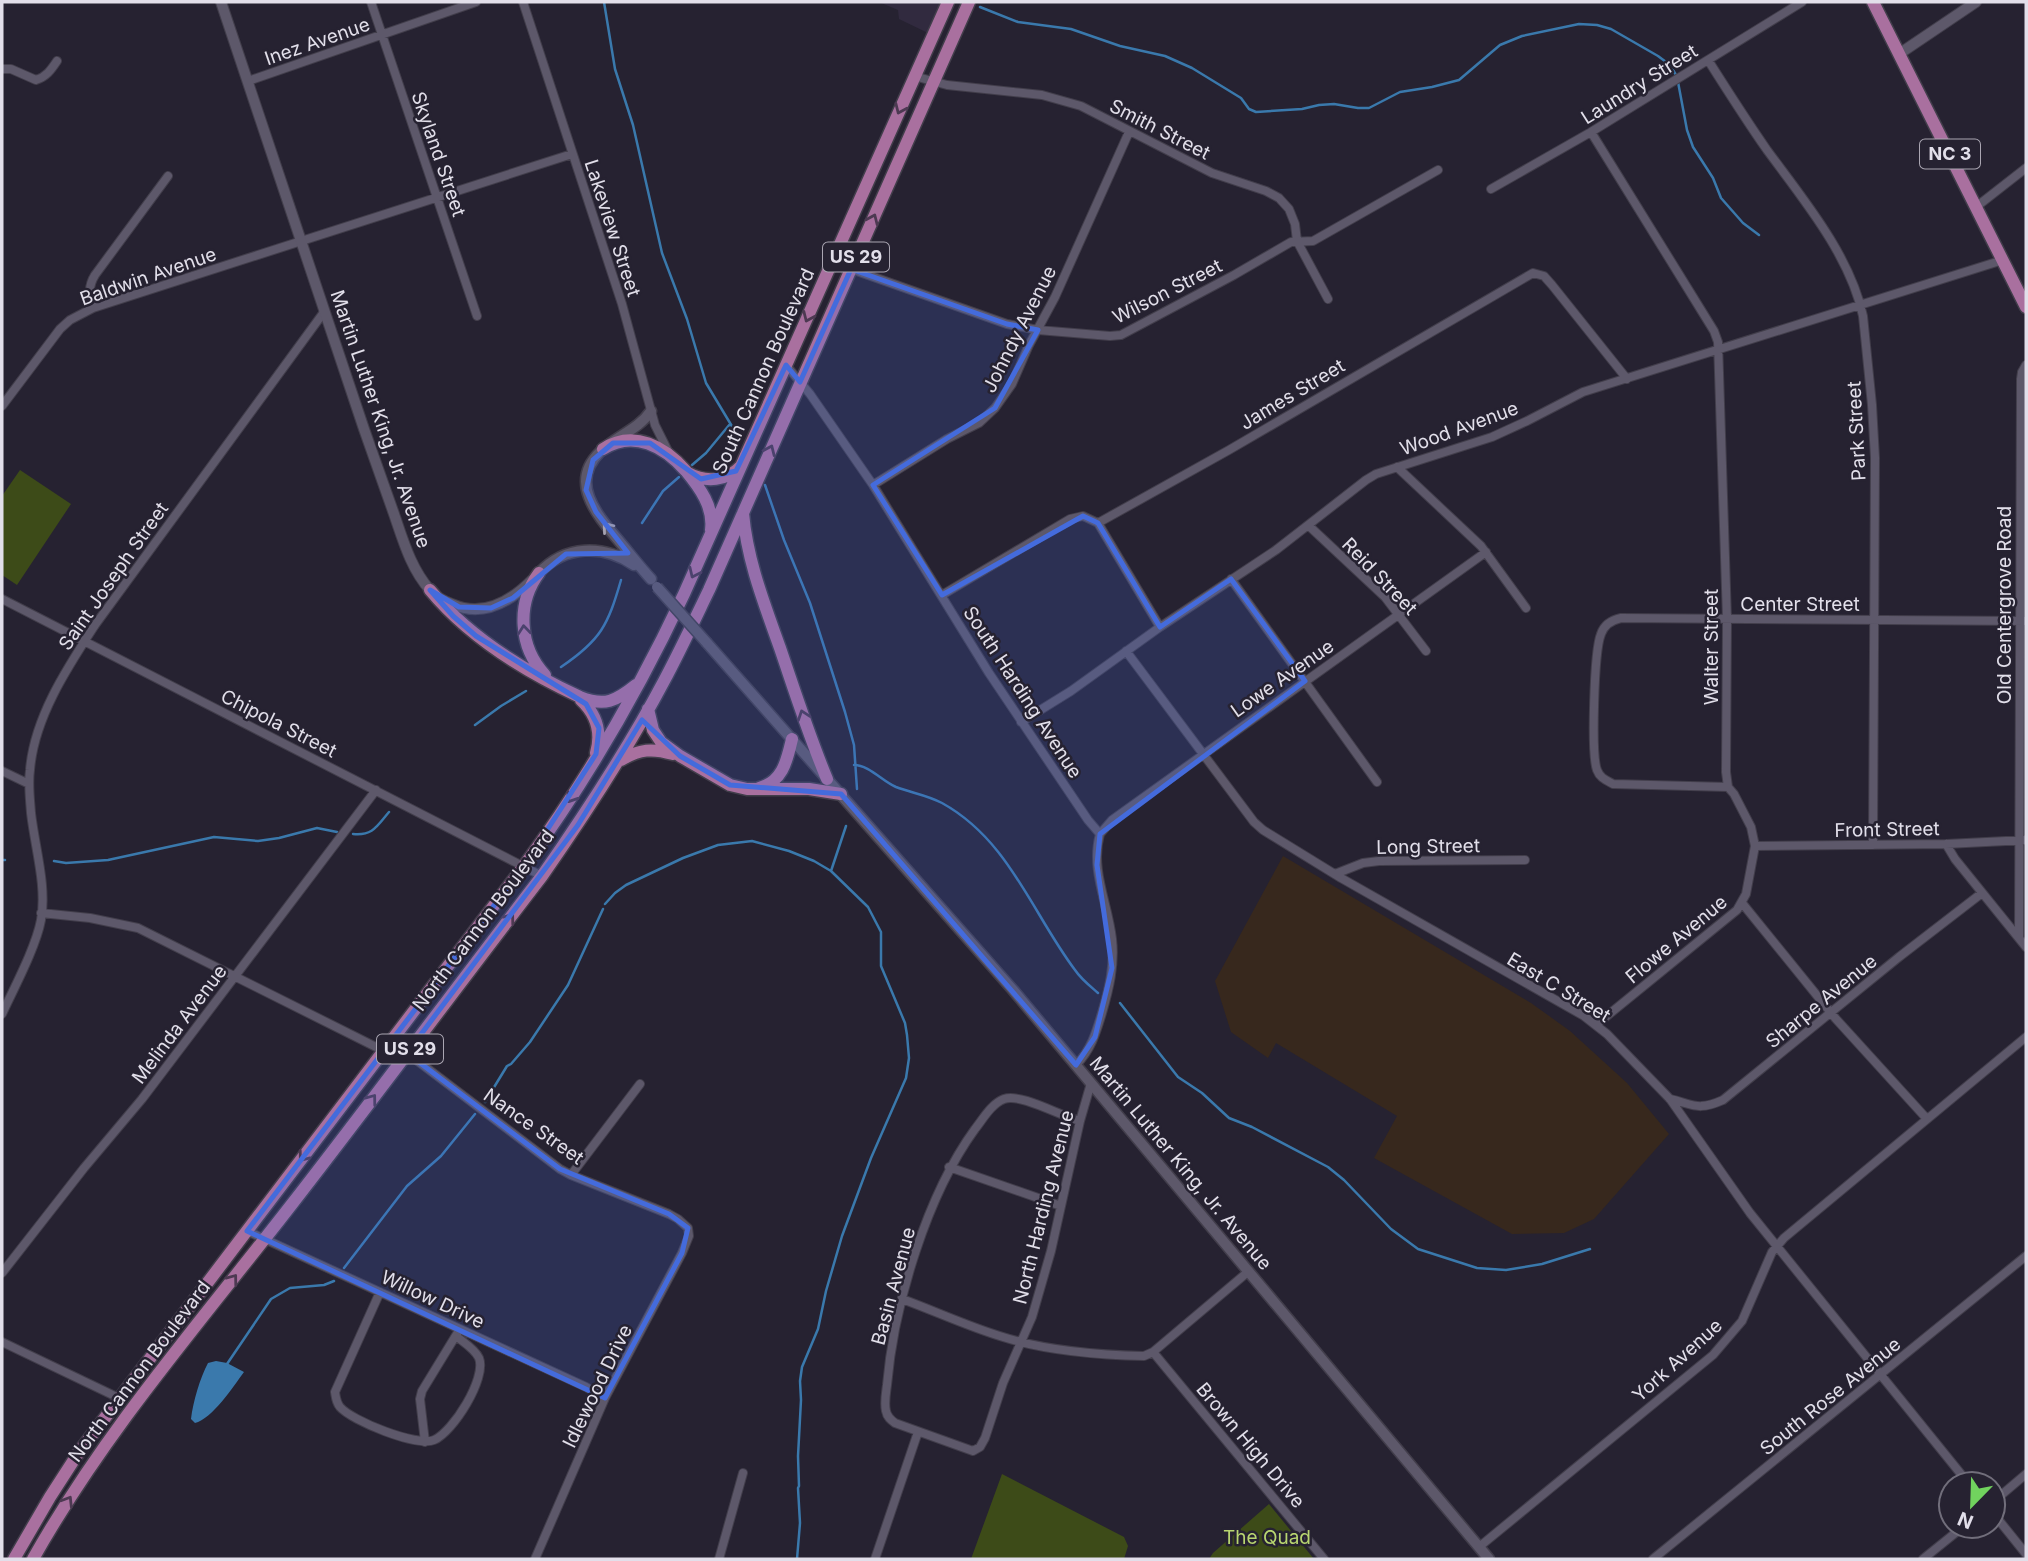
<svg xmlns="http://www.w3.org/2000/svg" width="2028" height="1561" viewBox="0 0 2028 1561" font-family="Inter,sans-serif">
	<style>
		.built { fill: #312a3f }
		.education { fill: #37281d }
		.green { fill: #3d4b18 }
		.water { fill: #3a79ac }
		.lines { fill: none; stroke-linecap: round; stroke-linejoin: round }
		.stream { stroke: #3a79ac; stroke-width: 2.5 }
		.minor-casing { stroke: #423e4b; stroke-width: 10 }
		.tertiary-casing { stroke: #423e4b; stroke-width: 12 }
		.secondary-casing { stroke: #423e4b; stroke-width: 13 }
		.primary-casing { stroke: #423e4b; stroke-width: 15 }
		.minor { stroke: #5d586a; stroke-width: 8 }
		.tertiary { stroke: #5d586a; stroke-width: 10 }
		.secondary { stroke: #5d586a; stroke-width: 10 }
		.primary { stroke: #a9709f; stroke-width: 12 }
		.secondary-bridge-casing { stroke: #423e4b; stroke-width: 13; stroke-linecap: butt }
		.secondary-bridge { stroke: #5d586a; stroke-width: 10 }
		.oneway { stroke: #4d3952 }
		.oneway2 { stroke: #a6a2b0 }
		.marked { fill: #446bdc; fill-opacity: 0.2; stroke: #446bdc; stroke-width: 5; stroke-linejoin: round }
		.labels { text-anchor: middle; stroke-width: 5; stroke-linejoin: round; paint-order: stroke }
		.shield { fill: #262231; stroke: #aaa6b2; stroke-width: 2 }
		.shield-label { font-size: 18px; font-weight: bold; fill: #e2dfea }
		.street-label { font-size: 19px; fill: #e2dfea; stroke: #262231 }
		.park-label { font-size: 19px; fill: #b8d570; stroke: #262231 }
	</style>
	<rect width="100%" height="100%" fill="#262231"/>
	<path class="built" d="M879 2H942L928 33 899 19 898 10Z"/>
	<path class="education" d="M1283 856 1531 1003 1570 1031 1627 1083 1669 1134 1594 1219 1564 1233 1512 1234 1374 1158 1397 1116 1276 1043 1268 1058 1231 1032 1215 981Z"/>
	<path class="green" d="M20 470 71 504 17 585 2 575V496Z
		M1002 1474 1124 1537 1128 1546 1124 1559H971Z
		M1269 1504 1314 1559H1209L1213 1553Z"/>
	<path class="water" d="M216 1361 227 1363 244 1372C233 1387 212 1419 195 1423L191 1419C193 1402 200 1378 208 1363Z"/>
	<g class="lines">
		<path class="stream" d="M604 2 615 69 633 125 662 253 687 319 706 383 739 438
			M980 7 1018 22 1071 29 1120 46 1165 56 1192 68 1241 98 1249 109 1256 112 1302 109 1319 105 1334 104 1358 108H1369L1400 92 1432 87 1459 80 1500 45 1522 36 1579 24 1597 25 1611 29 1658 56 1670 65 1676 75
			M1678 82 1687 130 1693 147 1713 178 1721 198 1743 223 1759 235
			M692 465 706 453 730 424
			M765 485 784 540 810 603 845 712 854 745 857 789
			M642 523 663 491 679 477
			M561 667C601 640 608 625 621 580
			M475 725 501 706 526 691
			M854 765C869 765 882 781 896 787 912 793 927 795 942 803 1009 840 1032 913 1075 970 1081 979 1090 986 1098 993
			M353 834C373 836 377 826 389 812
			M2 860H5
			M54 861 66 863 108 860 214 837 258 841 279 838 317 828 337 832
			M831 871 846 826
			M605 904 615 893 626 885 683 858 718 845 752 841 789 851 814 861 831 871 868 907 881 932V966L905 1023 907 1035 909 1058 906 1078 871 1158 842 1236 826 1291 818 1329 802 1367 800 1381 801 1400 798 1456 799 1486 798 1488 800 1523 797 1559
			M1120 1003 1178 1077 1202 1093 1229 1118 1252 1127 1328 1167 1344 1180 1391 1229 1418 1249 1477 1268 1506 1270 1542 1264 1590 1249
			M485 1102 507 1066 511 1064 530 1042 568 985 603 909
			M344 1268 407 1186 441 1156 475 1114
			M227 1364 271 1299 290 1288 324 1285 334 1281"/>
		<g class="minor-casing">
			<path id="minor" d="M371 2 477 316
				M523 2 622 304 655 425 668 451
				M1708 60C1727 90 1746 120 1767 150 1803 199 1850 255 1863 316L1872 405 1875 458 1873 845
				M2 69H11L36 80C46 77 51 70 57 61
				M914 76 947 85 1042 95 1081 106 1212 173 1266 191 1279 198 1289 209 1295 224 1297 241 1328 299
				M248 81 476 2
				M1591 132 1714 331 1718 342 1727 619 1726 772 1728 787 1734 794 1751 827 1755 846 1746 894 1737 910 1597 1024
				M1491 189 1591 132 1802 2
				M1976 207 2026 168
				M851 269 1007 324 1038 330 1110 336 1121 335 1234 275 1291 242 1313 241 1438 170
				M93 308C89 296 88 286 95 275L168 176
				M786 365 810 394 873 485 989 673 1088 820 1100 834C1090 870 1108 903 1112 939 1115 965 1109 989 1102 1013 1096 1033 1091 1050 1076 1065
				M2 406 60 329 70 320 93 308 572 154
				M1397 467 1481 546 1526 608
				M873 485 947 439 979 423 995 408 1012 384 1029 345 1055 297 1129 132
				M1098 523 1229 450 1533 273 1544 276 1552 285 1627 379
				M1098 523 1160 627
				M1308 525 1385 597 1426 651
				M1231 579 1377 782
				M942 595 1070 519 1083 516 1098 523
				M2 599 542 876
				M1126 651 1254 822 1263 830 1341 878 1584 1016 1607 1034 1670 1099 1750 1213 1969 1484
				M1021 722 1071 691 1160 627 1276 550 1366 480 1376 474 1492 437 1527 421 1583 392 2003 260
				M2 771 29 784
				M1728 787 1613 784C1606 780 1600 778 1597 770 1591 754 1594 651 1601 634 1604 625 1612 620 1621 618L2026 621
				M1100 834 1112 820 1486 552
				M1946 844 1955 859 2026 947
				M1755 846 1946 844 2026 840
				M1335 874 1363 863 1379 861 1525 860
				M1742 903 1836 1019 1927 1119
				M41 913 90 918 138 928 384 1051
				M2019 937 2021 379 2022 372 2026 365
				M2 1014C14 988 36 947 41 920 47 886 35 848 31 813 30 799 28 784 30 770 34 718 67 668 95 625L324 312
				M407 1053 560 1169 571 1175 669 1214 678 1219 688 1228 689 1236 682 1253 605 1398 535 1559
				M1670 1099C1695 1105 1698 1111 1723 1100L1899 957 1982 893
				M1080 1121C1060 1116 1021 1093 1004 1099 991 1104 983 1119 975 1129 927 1195 894 1304 887 1385 886 1393 884 1403 886 1411 887 1417 891 1420 895 1423L973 1451 980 1447 985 1438 1003 1383 1032 1317 1051 1251 1080 1121 1091 1083
				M949 1167 1061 1206
				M571 1175 640 1084
				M247 1231 586 1387 605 1398
				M2 1273 84 1168 142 1099 376 790
				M380 1292 335 1392C336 1398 336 1402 340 1407 352 1421 417 1447 434 1440 453 1432 487 1378 479 1358 475 1349 463 1342 456 1336
				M902 1299C935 1311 969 1327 1003 1337 1044 1350 1101 1355 1144 1356L1153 1352 1249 1271
				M2 1342 119 1398
				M1153 1352 1324 1559
				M425 1442 420 1399 422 1391 458 1332
				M1993 1502 2026 1474
				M1993 1513 2026 1554
				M1479 1547 1713 1355 1742 1321 1772 1252 1784 1238 2026 1037
				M719 1559 743 1473
				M875 1559 918 1432
				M1653 1559 2026 1256
				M1923 1559 1964 1526"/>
		</g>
		<g class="tertiary-casing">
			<path id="tertiary" d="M221 2C269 144 316 287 364 429 374 457 384 485 394 514 403 540 411 569 430 590 435 596 444 601 452 604 483 618 510 602 532 580
				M1899 54 1976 2"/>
		</g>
		<g class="secondary-casing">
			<path id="secondary" d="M651 411C638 430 616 436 600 452 568 483 598 516 619 541 630 554 640 567 651 579
				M539 573C565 545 603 544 634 565
				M707 643 1013 990 1489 1559"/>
		</g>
		<g class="primary-casing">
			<path id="primary" d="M1873 2 2026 307
				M603 449C634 429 665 447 686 471 700 488 714 507 711 530
				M688 473C706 483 727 481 741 466
				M743 513C747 560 764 603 780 648 795 692 809 736 827 779
				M539 573C516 604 519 647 545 675
				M430 590C468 636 526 672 580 697 605 707 616 701 636 685
				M581 700C597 715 602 732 596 753
				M648 709 653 730 661 742 680 756 730 785 747 789H809L841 794
				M621 760C640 749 652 748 673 754
				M759 788C783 782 787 760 792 739
				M14 1559 50 1497 79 1452 524 866C586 781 639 690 684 594L948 2
				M33 1559C105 1431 202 1320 292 1204 376 1096 458 985 542 876 586 813 628 749 664 681 680 651 694 621 709 590L969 2"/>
		</g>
		<use href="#minor" class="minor"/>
		<use href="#tertiary" class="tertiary"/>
		<use href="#secondary" class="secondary"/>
		<use href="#primary" class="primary"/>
		<g class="secondary-bridge-casing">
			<path id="secondary-bridge" d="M657 587 707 643"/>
		</g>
		<use href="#secondary-bridge" class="secondary-bridge"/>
	</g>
	<defs><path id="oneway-chevron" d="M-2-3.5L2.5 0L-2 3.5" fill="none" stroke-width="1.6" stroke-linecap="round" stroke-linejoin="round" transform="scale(1.75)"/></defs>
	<g class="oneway">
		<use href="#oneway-chevron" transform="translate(900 109) rotate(114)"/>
		<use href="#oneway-chevron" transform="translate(873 219) rotate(-66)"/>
		<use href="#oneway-chevron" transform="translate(808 317) rotate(114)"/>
		<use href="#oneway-chevron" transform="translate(770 450) rotate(-66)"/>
		<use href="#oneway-chevron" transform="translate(694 573) rotate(115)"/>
		<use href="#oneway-chevron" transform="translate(524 630) rotate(-96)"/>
		<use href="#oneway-chevron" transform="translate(803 715) rotate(-109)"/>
		<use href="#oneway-chevron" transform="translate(571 798) rotate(123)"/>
		<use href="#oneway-chevron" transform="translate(510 918) rotate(-53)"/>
		<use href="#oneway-chevron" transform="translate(372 1099) rotate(-53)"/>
		<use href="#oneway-chevron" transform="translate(303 1157) rotate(127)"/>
		<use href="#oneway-chevron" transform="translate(233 1279) rotate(-53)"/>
		<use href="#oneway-chevron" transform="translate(68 1501) rotate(-58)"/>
	</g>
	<use class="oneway2" href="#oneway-chevron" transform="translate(607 527) rotate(-130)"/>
	<path class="marked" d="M851 269 1007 324 1038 330 995 408 873 485 942 595 1083 516 1098 523 1160 627 1231 579 1305 681 1100 834 1097 865 1112 968 1095 1037 1076 1065 841 794 730 785 680 756 642 720 578 825 407 1053 560 1169 669 1214 688 1228 682 1253 605 1398 247 1231 524 866 596 754 599 728 586 704 476 636 453 616 430 590 459 607 491 608 513 598 566 554 628 553 596 512 586 490 593 460 613 443H650L701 479 736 471 786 365 800 382Z"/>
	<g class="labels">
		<g class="shield">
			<rect x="1920" y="139.5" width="60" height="29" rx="5"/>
			<rect x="823" y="242.5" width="66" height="29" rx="5"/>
			<rect x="377" y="1034.5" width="66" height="29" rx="5"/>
		</g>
		<g class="shield-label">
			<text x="1950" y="160">NC 3</text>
			<text x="856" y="263">US 29</text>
			<text x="410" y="1055">US 29</text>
		</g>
		<g class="street-label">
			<text transform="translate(317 41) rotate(-19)" y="7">Inez Avenue</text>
			<text transform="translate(1639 84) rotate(-32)" y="7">Laundry Street</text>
			<text transform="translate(1160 129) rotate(27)" y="7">Smith Street</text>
			<text transform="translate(439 154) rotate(71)" y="7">Skyland Street</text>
			<text transform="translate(613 228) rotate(72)" y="7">Lakeview Street</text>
			<text transform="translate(148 276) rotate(-19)" y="7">Baldwin Avenue</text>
			<text transform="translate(1167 291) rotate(-27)" y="7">Wilson Street</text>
			<text transform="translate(1019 329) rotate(-63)" y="7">Johndy Avenue</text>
			<text transform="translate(763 371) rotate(-66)" y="7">South Cannon Boulevard</text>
			<text transform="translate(1292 394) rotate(-31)" y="7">James Street</text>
			<text transform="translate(381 419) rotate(71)" y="7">Martin Luther King, Jr. Avenue</text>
			<text transform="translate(1459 428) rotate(-20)" y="7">Wood Avenue</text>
			<text transform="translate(1856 431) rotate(-93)" y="7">Park Street</text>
			<text transform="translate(113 576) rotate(-55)" y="7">Saint Joseph Street</text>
			<text transform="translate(1380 576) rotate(46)" y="7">Reid Street</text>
			<text x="1800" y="611">Center Street</text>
			<text transform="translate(2004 605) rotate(-90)" y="7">Old Centergrove Road</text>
			<text transform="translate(1711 647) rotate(-90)" y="7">Walter Street</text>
			<text transform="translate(1282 678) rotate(-35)" y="7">Lowe Avenue</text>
			<text transform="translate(1023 692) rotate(57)" y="7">South Harding Avenue</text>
			<text transform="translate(279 723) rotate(27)" y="7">Chipola Street</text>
			<text transform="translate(1887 829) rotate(-1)" y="7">Front Street</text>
			<text transform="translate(1428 846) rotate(-1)" y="7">Long Street</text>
			<text transform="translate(483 920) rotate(-53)" y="7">North Cannon Boulevard</text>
			<text transform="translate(1676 939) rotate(-40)" y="7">Flowe Avenue</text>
			<text transform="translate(1559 987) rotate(31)" y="7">East C Street</text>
			<text transform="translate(1821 1001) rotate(-39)" y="7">Sharpe Avenue</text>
			<text transform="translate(179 1024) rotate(-53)" y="7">Melinda Avenue</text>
			<text transform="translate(534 1126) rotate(35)" y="7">Nance Street</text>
			<text transform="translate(1181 1163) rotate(50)" y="7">Martin Luther King, Jr. Avenue</text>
			<text transform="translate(1043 1207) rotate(-76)" y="7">North Harding Avenue</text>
			<text transform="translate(893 1286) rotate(-75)" y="7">Basin Avenue</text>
			<text transform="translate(433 1299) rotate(25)" y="7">Willow Drive</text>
			<text transform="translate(1677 1360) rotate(-42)" y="7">York Avenue</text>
			<text transform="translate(139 1371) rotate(-53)" y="7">North Cannon Boulevard</text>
			<text transform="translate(597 1386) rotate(-64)" y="7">Idlewood Drive</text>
			<text transform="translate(1830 1396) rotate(-39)" y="7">South Rose Avenue</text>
			<text transform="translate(1251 1445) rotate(50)" y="7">Brown High Drive</text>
		</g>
		<g class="park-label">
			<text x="1267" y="1544">The Quad</text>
		</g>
	</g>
	<rect width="2028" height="1561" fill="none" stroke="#e2dfea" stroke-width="7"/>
	<g transform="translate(1972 1505) rotate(203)"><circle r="33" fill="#262231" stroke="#716e7b" stroke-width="2"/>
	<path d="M0-5L12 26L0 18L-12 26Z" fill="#71d35e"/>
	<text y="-10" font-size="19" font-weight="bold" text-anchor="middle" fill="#e2dfea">N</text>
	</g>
</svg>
